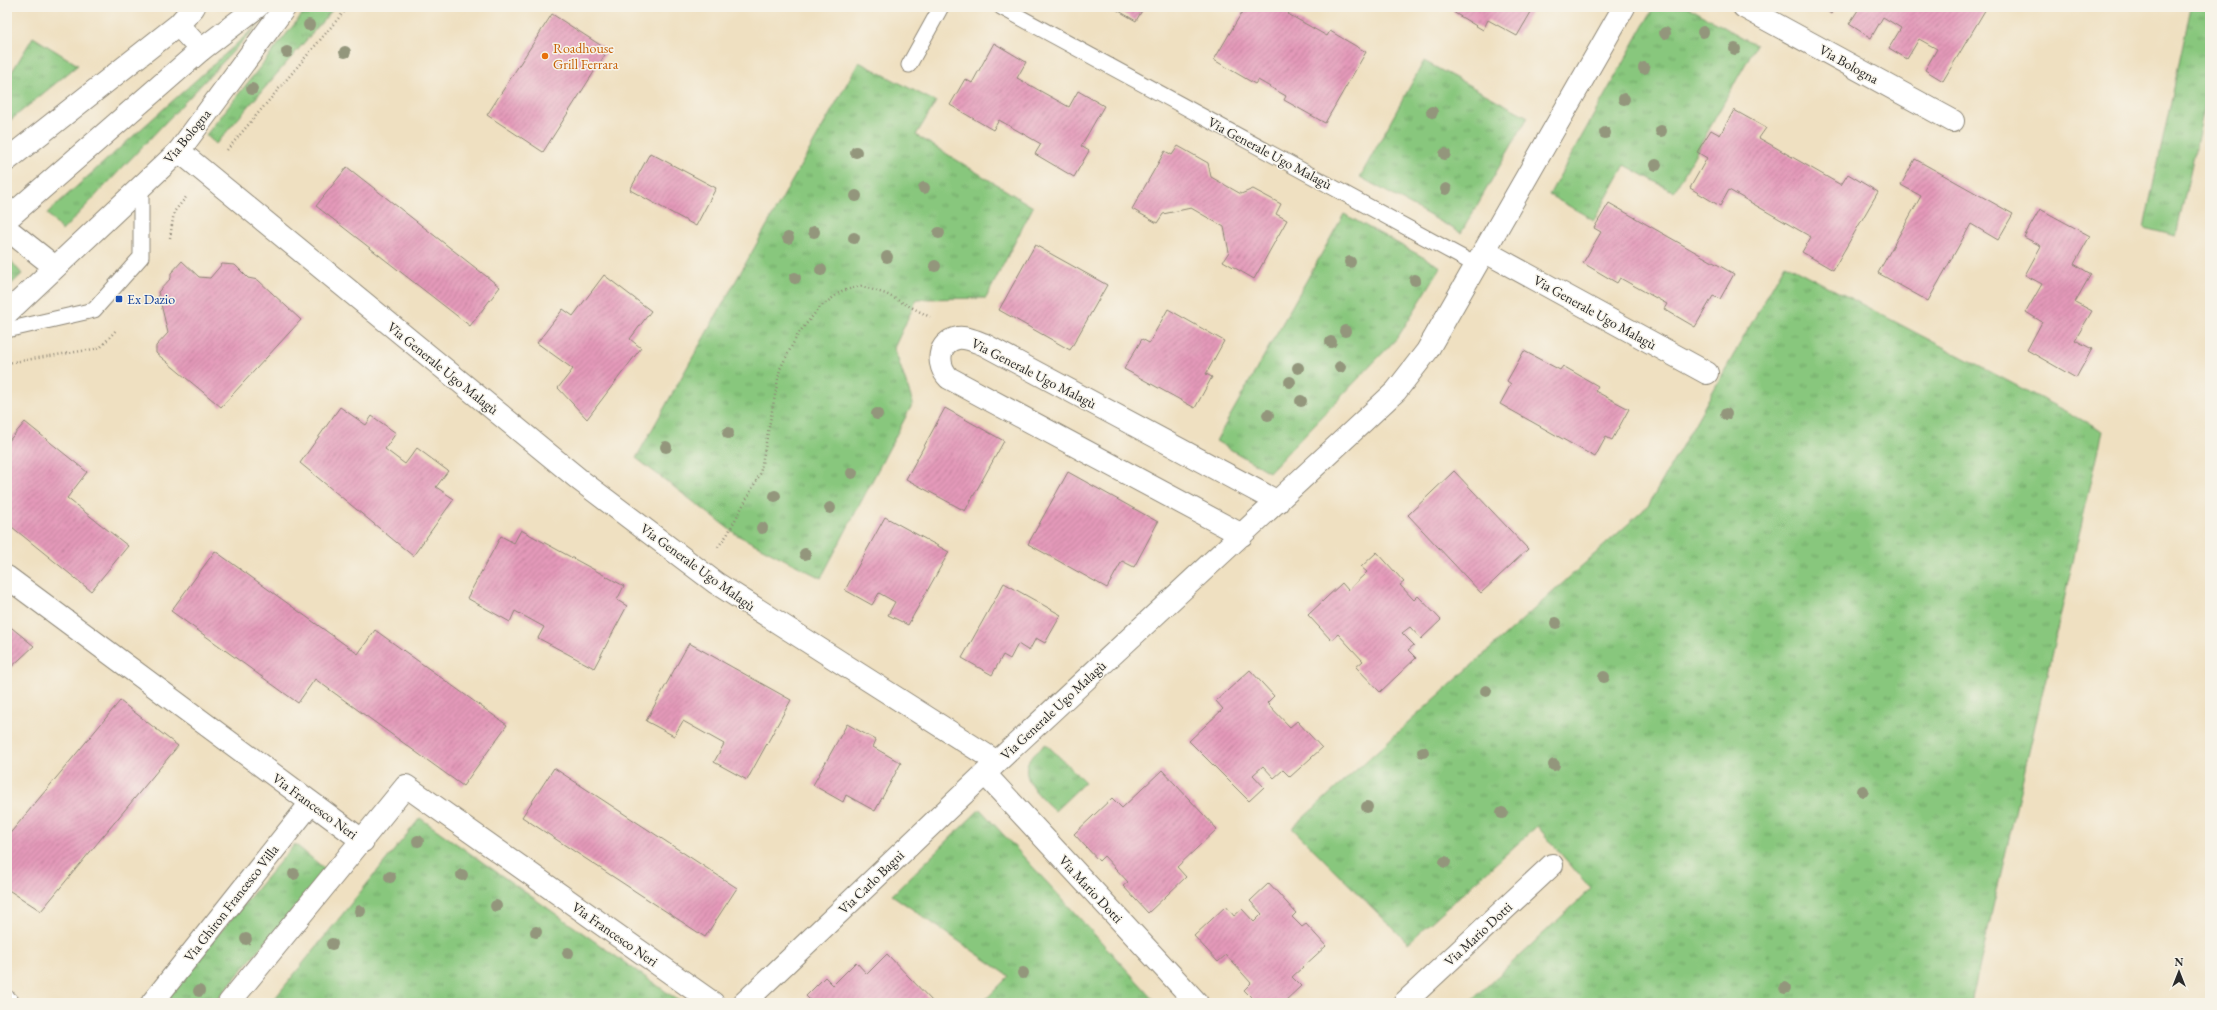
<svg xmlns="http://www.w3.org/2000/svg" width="2217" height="1010" viewBox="0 0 2217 1010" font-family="'EB Garamond',serif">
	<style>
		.grass { fill: url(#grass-tufts); stroke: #5a7954 }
		.building { fill: url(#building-hatch) }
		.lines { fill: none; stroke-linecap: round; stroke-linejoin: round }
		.service-casing { stroke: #8d8676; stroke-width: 17 }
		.minor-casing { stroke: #8d8676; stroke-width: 24 }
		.tertiary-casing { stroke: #8d8676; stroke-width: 24 }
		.path { stroke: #8d8676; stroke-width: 2.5; stroke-dasharray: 1 3; stroke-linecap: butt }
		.service { stroke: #fff; stroke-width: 15 }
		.minor { stroke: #fff; stroke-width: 22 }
		.tertiary { stroke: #fff; stroke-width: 22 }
		.tree { fill: #93967c }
		.food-dot { fill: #e8710a; stroke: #f7f3e8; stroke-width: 1.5 }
		.transit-dot { fill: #1a4fb4; stroke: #f7f3e8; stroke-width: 1.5 }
		.labels { text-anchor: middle; stroke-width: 3; stroke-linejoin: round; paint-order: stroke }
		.food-label { font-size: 14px; fill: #c56008; stroke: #f7f3e8; text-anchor: start }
		.street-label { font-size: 14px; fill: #2b2b2b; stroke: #f7f3e8 }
		.transit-label { font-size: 14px; fill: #164399; stroke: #f7f3e8; text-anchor: start }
	</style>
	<defs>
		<pattern id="grass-tufts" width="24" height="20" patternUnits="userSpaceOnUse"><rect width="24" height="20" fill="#88c77d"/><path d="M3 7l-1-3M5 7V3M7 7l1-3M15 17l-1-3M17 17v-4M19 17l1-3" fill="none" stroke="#6fa267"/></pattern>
		<pattern id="building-hatch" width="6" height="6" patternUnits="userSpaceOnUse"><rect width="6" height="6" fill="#e499b9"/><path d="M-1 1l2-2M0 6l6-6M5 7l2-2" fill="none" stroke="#b97d97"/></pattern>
	</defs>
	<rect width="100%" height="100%" fill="#f7f3e8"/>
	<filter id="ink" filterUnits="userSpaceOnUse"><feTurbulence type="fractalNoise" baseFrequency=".025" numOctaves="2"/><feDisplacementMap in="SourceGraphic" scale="8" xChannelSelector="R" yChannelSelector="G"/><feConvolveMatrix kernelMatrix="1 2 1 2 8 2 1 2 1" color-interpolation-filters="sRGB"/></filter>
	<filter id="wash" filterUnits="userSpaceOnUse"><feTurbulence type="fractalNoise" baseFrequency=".012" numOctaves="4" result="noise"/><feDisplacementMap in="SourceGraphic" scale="16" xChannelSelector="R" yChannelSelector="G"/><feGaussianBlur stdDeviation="0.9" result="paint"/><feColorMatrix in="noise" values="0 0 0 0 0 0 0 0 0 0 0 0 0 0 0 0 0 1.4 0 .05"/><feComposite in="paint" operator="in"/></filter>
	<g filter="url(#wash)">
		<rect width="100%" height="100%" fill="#efe0c1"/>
		<path class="grass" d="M308 7H335L216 144 206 135Z
			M1654 7H1688L1756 45 1674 192 1625 165 1594 220 1549 195Z
			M2191 7H2210V82L2176 236 2144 228Z
			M261 22 62 231 47 213Z
			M33 37 78 65 7 123V80Z
			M1424 61 1528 117 1461 233 1360 177Z
			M859 62 936 102 916 135 1033 207 986 298 917 299 894 348 913 403 821 578 737 535 636 458Z
			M1344 214 1441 267 1398 337 1269 472 1216 441Z
			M7 256 22 274 7 288Z
			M1785 264 2103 431 1971 1003H1469L1591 889 1537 826 1408 943 1292 828 1648 506Z
			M1046 744 1085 782 1055 811C1042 798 1015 777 1032 756 1035 752 1041 748 1046 744Z
			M980 809 1157 1003H982L1009 976 892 895Z
			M420 818 682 1003H271Z
			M295 844 326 870 214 1003H160Z"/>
		<g id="blocks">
			<path class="building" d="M1112 7H1144L1136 21Z
				M1245 7H1286L1291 10 1288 14 1327 36 1330 31 1366 52 1325 123 1284 100 1286 96 1258 80 1255 84 1214 60Z
				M1456 7H1534L1517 36 1488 20 1483 30 1453 12Z
				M1821 7H1835L1831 14Z
				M1860 7H1987L1943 81 1925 70 1937 49 1919 39 1907 59 1889 48 1901 28 1883 17 1871 38 1849 24Z
				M552 14 608 50 543 152 487 115Z
				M994 43 1026 62 1017 78 1069 107 1078 91 1104 106 1081 146 1089 151 1074 177 1035 154 1041 144 999 120 993 130 950 105 965 79 972 83Z
				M1734 110 1766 128 1759 138 1841 185 1848 174 1878 192 1833 270 1802 252 1811 237 1729 190 1720 206 1690 188 1707 158 1697 152 1711 130 1720 135Z
				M1178 146 1208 163 1211 177 1241 194 1253 189 1281 204 1276 214 1287 220 1254 279 1223 261 1229 252 1224 227 1191 208 1163 214 1157 223 1132 209 1165 151 1172 155Z
				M650 153 716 188 696 226 630 190Z
				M1915 159 2013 214 1998 240 1971 224 1928 301 1878 273 1921 196 1901 185Z
				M347 167 500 287 470 326 316 206Z
				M1609 203 1734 274 1720 299 1713 296 1695 327 1664 309 1667 304 1620 278 1617 283 1583 263 1601 232 1594 228Z
				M2040 209 2090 236 2074 264 2091 274 2075 302 2092 311 2075 340 2092 349 2076 378 2027 350 2042 322 2026 312 2042 284 2025 275 2041 246 2024 237Z
				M1035 245 1107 285 1070 350 999 310Z
				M182 261 199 277 210 278 222 264 235 265 248 278 258 280 301 320 221 407 156 353V346L168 333 158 292 171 278V273Z
				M604 275 651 311 630 339 641 348 587 419 558 388 573 369 537 343 563 309 573 316Z
				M1168 309 1224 341 1206 374 1212 377 1195 408 1124 369 1142 339 1149 343Z
				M1524 351 1560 370 1563 366 1598 386 1595 391 1629 409 1612 440 1606 437 1595 457 1500 404 1511 384 1507 381Z
				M340 407 366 425 372 416 396 433 385 449 405 464 417 448 448 471 436 487 454 499 413 556 300 463Z
				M945 408 1004 441 965 511 906 479Z
				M25 422 87 472 67 498 128 546 91 591 7 523V443Z
				M1454 471 1528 549 1481 593 1408 515Z
				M1068 472 1158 522 1134 567 1122 561 1107 588 1028 544Z
				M885 517 949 552 908 625 888 615 895 602 879 593 872 605 845 590Z
				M521 530 624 586 617 600 627 606 594 668 538 638 544 627 515 611 510 622 467 598 501 536 514 543Z
				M215 551 358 654 375 630 507 725 463 786 315 679 298 703 171 611Z
				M1377 552 1404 582 1400 585 1414 600 1418 596 1441 620 1421 639 1410 627 1402 633 1414 645 1408 650 1416 658 1380 692 1356 667 1363 661 1338 634 1331 640 1308 615 1342 583 1348 590 1367 572 1361 567Z
				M1004 583 1061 615 1045 643 1036 638 1029 651 1018 644 1010 659 1003 655 992 675 962 658Z
				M7 624 34 646 7 671Z
				M689 643 791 700 747 780 714 762 724 744 683 721 674 736 646 721Z
				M1250 670 1274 696 1267 703 1290 727 1297 721 1322 748 1290 777 1283 770 1274 778 1263 766 1253 775 1264 787 1249 801 1189 741 1223 709 1216 701Z
				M120 701 178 746 41 911 7 889V837Z
				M847 724 876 740 873 747 901 763 875 811 846 795 843 802 813 785Z
				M554 768 737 888 705 937 522 817Z
				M1162 770 1217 829 1177 867 1186 877 1148 913 1123 886 1128 882 1104 856 1099 861 1074 834 1112 798 1122 808Z
				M1269 883 1296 913 1292 917 1302 927 1306 924 1326 946 1292 977 1301 986 1283 1003H1257L1244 990 1251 983 1226 955 1218 962 1194 936 1226 906 1234 916 1242 909 1254 922 1262 914 1250 901Z
				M887 954 934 1003H813L806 996 825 977 833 985 856 962 867 974Z"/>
		</g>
	</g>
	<g filter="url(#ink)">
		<use href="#blocks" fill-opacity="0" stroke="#8d8676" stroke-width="1"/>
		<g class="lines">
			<g class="service-casing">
				<path id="service" d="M1001 7 1476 265
					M909 65 941 7
					M7 330 94 310 141 257V186"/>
			</g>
			<g class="minor-casing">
				<path id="minor" d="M1744 7 1953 121
					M178 25 201 50
					M179 151 581 481 716 583 997 762
					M7 160 178 25 194 7
					M1484 251 1707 373
					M1242 535 949 378C936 365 937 342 958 338 966 337 975 341 983 344L1278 502
					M7 577 363 841
					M985 774 1197 1003
					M7 1002 8 1003
					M152 1003 311 803
					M229 1003 406 786 713 1003
					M744 1003 997 762 1396 391 1427 351 1624 7
					M1404 1003 1552 865"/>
			</g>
			<g class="tertiary-casing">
				<path id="tertiary" d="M7 219 201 50 257 7
					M7 229 55 267
					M7 313 179 151 285 7"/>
			</g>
			<path class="path" d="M227 150 348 7
				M170 238 174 212 187 196
				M7 363 100 348 117 329
				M718 547 727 535 760 474 780 369 798 334 820 307 842 291 861 286 886 294 930 317"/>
			<use href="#service" class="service"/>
			<use href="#minor" class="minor"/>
			<use href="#tertiary" class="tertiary"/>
		</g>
		<g class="tree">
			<circle cx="309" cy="25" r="6"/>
			<circle cx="1703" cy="32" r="6"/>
			<circle cx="1665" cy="33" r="6"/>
			<circle cx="1735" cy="49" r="6"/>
			<circle cx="287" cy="52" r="6"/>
			<circle cx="345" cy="52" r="6"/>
			<circle cx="1644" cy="68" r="6"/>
			<circle cx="252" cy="89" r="6"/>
			<circle cx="1624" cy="99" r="6"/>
			<circle cx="1432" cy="112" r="6"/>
			<circle cx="1661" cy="131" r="6"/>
			<circle cx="1605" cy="133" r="6"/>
			<circle cx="856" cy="152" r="6"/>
			<circle cx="1445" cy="154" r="6"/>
			<circle cx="1656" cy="165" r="6"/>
			<circle cx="924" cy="188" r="6"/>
			<circle cx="1446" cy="189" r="6"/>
			<circle cx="856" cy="196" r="6"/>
			<circle cx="814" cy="232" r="6"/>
			<circle cx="939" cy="233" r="6"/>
			<circle cx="788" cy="238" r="6"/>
			<circle cx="854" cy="238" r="6"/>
			<circle cx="887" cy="257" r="6"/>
			<circle cx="1350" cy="262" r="6"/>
			<circle cx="935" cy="266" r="6"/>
			<circle cx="821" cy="270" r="6"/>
			<circle cx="795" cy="278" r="6"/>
			<circle cx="1415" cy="280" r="6"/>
			<circle cx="1345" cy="331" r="6"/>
			<circle cx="1331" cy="342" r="6"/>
			<circle cx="1340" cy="367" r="6"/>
			<circle cx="1298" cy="368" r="6"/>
			<circle cx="1290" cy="382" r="6"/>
			<circle cx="1301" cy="401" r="6"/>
			<circle cx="877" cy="414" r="6"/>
			<circle cx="1726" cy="414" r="6"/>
			<circle cx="1268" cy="415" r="6"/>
			<circle cx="728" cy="433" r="6"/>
			<circle cx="666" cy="447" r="6"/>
			<circle cx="852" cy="473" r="6"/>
			<circle cx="775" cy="496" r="6"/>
			<circle cx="830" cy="508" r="6"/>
			<circle cx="762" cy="528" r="6"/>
			<circle cx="805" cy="554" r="6"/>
			<circle cx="1556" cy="623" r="6"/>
			<circle cx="1604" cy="677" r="6"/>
			<circle cx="1486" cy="691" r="6"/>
			<circle cx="1423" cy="752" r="6"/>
			<circle cx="1554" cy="765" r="6"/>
			<circle cx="1863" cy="791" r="6"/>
			<circle cx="1367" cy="807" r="6"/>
			<circle cx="1502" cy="813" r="6"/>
			<circle cx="418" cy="841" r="6"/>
			<circle cx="1445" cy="862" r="6"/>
			<circle cx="294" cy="874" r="6"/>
			<circle cx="462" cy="875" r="6"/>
			<circle cx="390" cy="877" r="6"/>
			<circle cx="496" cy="906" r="6"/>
			<circle cx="360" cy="911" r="6"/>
			<circle cx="536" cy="932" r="6"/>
			<circle cx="246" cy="939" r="6"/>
			<circle cx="332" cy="944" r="6"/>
			<circle cx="568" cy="953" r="6"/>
			<circle cx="1023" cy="973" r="6"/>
			<circle cx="1785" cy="988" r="6"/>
			<circle cx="199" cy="991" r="6"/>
		</g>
	</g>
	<circle class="food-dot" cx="545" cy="56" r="4"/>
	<rect class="transit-dot" x="115" y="295" width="8" height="8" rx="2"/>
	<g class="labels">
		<g class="food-label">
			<text x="553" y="53">Roadhouse<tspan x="553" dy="16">Grill Ferrara</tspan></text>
		</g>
		<g class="street-label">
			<text transform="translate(1849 64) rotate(29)" y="5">Via Bologna</text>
			<text transform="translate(187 136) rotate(-51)" y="5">Via Bologna</text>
			<text transform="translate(1270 153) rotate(28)" y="5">Via Generale Ugo Malagù</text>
			<text transform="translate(1595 312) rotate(29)" y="5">Via Generale Ugo Malagù</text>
			<text transform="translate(443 368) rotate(39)" y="5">Via Generale Ugo Malagù</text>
			<text transform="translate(1034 373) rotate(27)" y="5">Via Generale Ugo Malagù</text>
			<text transform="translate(698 567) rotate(36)" y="5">Via Generale Ugo Malagù</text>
			<text transform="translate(1053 710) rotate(-43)" y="5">Via Generale Ugo Malagù</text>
			<text transform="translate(315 806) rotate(36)" y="5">Via Francesco Neri</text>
			<text transform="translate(871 882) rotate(-44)" y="5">Via Carlo Bagni</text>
			<text transform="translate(1091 889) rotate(47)" y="5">Via Mario Dotti</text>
			<text transform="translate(231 903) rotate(-52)" y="5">Via Ghiron Francesco Villa</text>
			<text transform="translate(615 934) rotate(35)" y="5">Via Francesco Neri</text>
			<text transform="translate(1478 934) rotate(-43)" y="5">Via Mario Dotti</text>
		</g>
		<g class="transit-label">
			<text x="127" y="304">Ex Dazio</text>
		</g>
	</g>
	<rect width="2217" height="1010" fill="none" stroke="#f7f3e8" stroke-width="24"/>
	<g transform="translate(2179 972)" stroke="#f7f3e8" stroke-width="3" paint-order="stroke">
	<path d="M0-3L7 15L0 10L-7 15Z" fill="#2b2b2b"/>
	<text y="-6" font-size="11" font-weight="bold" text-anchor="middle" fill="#2b2b2b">N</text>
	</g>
</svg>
